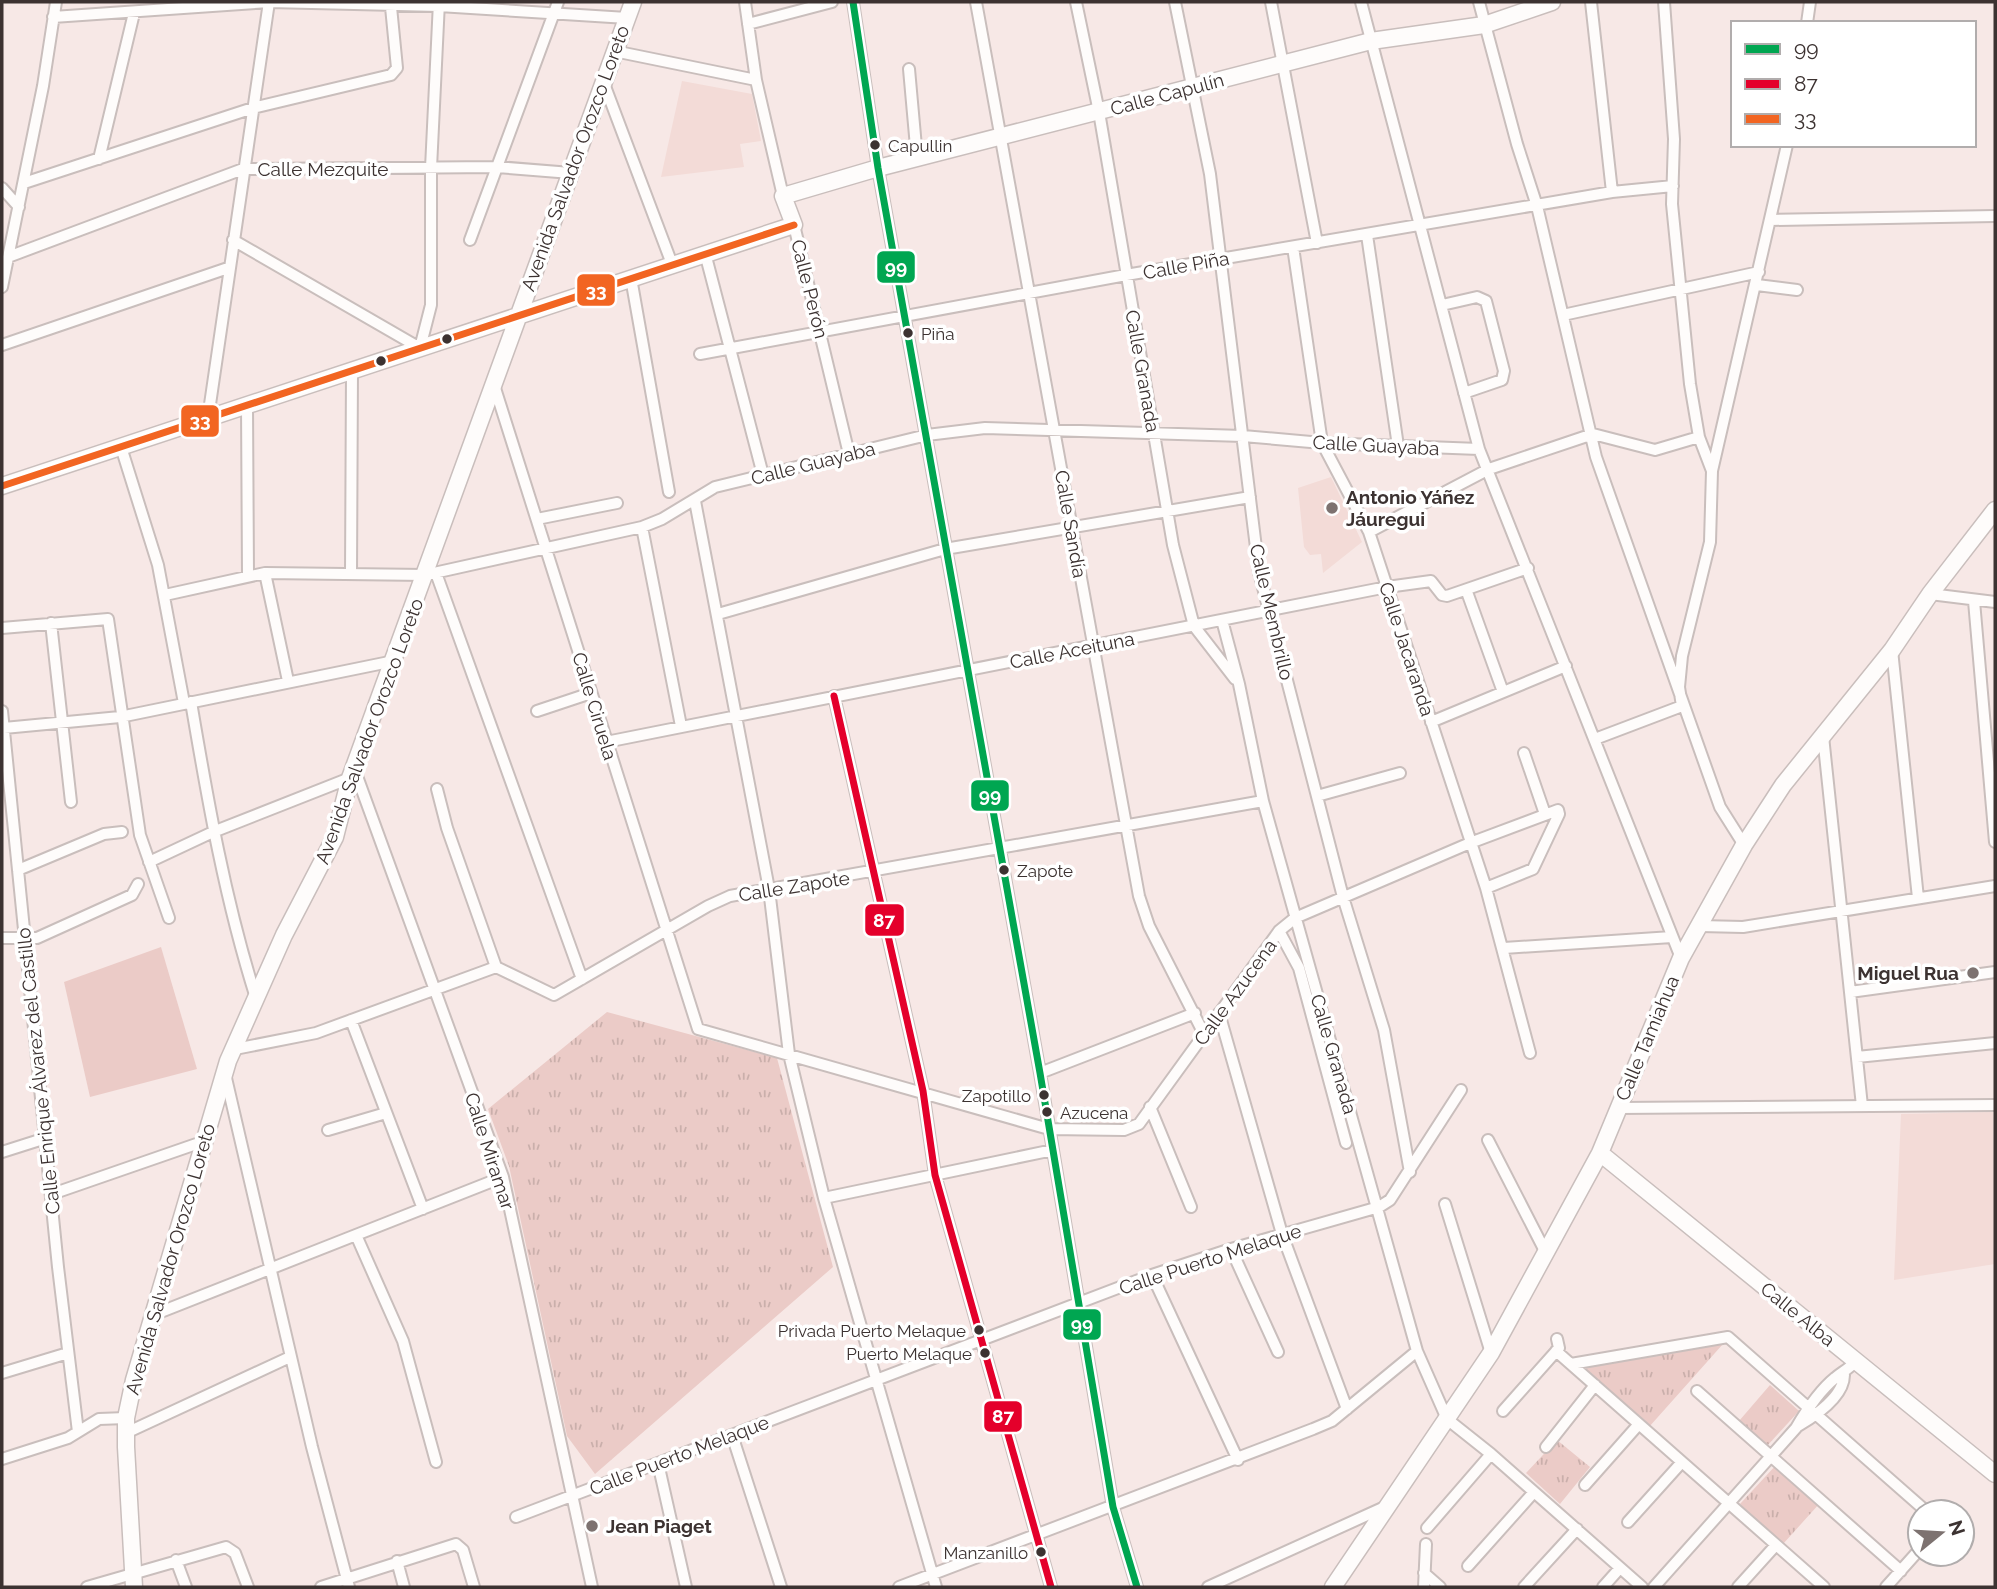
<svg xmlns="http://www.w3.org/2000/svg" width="1997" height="1589" viewBox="0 0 1997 1589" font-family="Raleway,sans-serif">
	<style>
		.built { fill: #f3dbd7 }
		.grass { fill: url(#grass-tufts) }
		.park { fill: #ebcbc7 }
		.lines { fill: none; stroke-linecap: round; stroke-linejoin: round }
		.street-casing { stroke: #c9bebc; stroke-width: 14 }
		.secondary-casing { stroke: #c9bebc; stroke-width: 19 }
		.street { stroke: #fefcfb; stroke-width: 10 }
		.secondary { stroke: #fefcfb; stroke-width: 16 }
		.bus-1-casing { stroke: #fff; stroke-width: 12 }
		.bus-2-casing { stroke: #fff; stroke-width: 12 }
		.bus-3-casing { stroke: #fff; stroke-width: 12 }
		.bus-1 { stroke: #00a651; stroke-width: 7 }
		.bus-2 { stroke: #e4002b; stroke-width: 7 }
		.bus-3 { stroke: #f26522; stroke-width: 7 }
		.bus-dot { fill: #3c3231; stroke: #fff; stroke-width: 2.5 }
		.poi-dot { fill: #7d7270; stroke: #fff; stroke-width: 2.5 }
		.labels { text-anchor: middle; stroke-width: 7; stroke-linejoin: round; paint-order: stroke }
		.bus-label { font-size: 17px; fill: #3c3231; stroke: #fff; text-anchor: start }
		.street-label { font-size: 19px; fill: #3c3231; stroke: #fff }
		.poi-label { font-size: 19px; font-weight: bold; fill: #3c3231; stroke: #fff; text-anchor: start }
		.line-badge { stroke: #fff; stroke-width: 2.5 }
		.badge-label { font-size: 19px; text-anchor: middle; font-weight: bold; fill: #fff }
	</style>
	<defs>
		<pattern id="grass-tufts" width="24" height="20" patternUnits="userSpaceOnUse" patternTransform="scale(1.75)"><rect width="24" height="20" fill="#ebcbc7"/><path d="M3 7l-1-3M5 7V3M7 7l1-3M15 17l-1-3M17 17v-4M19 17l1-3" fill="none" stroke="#caafab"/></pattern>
	</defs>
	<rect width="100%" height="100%" fill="#f7e8e6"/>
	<path class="built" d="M682 81 752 94 761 141 740 144 744 167 661 177Z
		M1331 477 1362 542 1323 573 1321 554 1310 555 1304 547 1298 488Z
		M1993 1112 1995 1264 1894 1280 1901 1114Z"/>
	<path class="grass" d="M607 1012 777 1058 833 1267 595 1474 567 1436 509 1166 488 1109Z
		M1713 1343 1723 1344 1649 1427 1584 1367Z
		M1770 1385 1799 1411 1767 1446 1739 1421Z
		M1557 1440 1590 1467 1560 1504 1526 1473Z
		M1777 1464 1820 1503 1783 1544 1740 1504Z"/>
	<path class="park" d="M161 947 197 1069 90 1097 64 982Z"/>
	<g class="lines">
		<g class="street-casing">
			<path id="street" d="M745 2 756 80 783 196
				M853 2 878 168 1040 1073 1113 1507 1137 1587
				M976 2 1139 896 1149 926 1204 1034
				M1076 2 1099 112 1173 545 1194 626 1235 679
				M1175 2 1210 174 1259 572 1343 897 1384 1030 1410 1172
				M1271 2 1317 243
				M1361 2 1479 449 1681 958
				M1479 2 1517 144 1537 206 1596 457 1720 807 1744 845
				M1591 2 1612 192
				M1664 2 1674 139 1672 204 1690 384 1699 437 1712 471
				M53 17 269 2 439 6 627 18
				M1807 23 1810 2
				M748 24 832 2
				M614 51 756 80
				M909 69 917 158
				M603 81 672 264
				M99 159 134 13
				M24 183 253 108 391 75 397 68 391 7
				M2 188 19 207
				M1771 220 1995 216
				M794 225 849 454
				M1367 235 1398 446
				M233 240 420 348 431 305V168L439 2
				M470 240 558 2
				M1293 247 1322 443 1369 532 1486 888 1530 1053
				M705 253 763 475
				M8 257 243 169 497 167 571 173
				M631 278 669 492
				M1757 285 1797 290
				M2 287 43 86 56 2
				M1442 305 1477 297 1486 301 1504 371 1502 380 1464 393
				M1563 315 1759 272
				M2 345 228 268
				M700 354 1126 275 1612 192 1673 186
				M494 385 698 1029 1049 1129 1124 1130 1139 1124 1279 931 1295 918 1470 843 1558 810 1559 814 1533 869 1486 888
				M247 405 248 575
				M208 418 269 2
				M121 447 158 565 184 703
				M695 501 769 889 789 1054 824 1198 936 1587
				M537 519 617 503
				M642 527 681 726
				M1369 532 1489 469 1593 434 1655 450 1699 437
				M265 573 288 681
				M436 573 582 979
				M351 574 352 371
				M1467 592 1503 692
				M1930 594 1995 602
				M165 595 265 573 425 575 642 527 662 519 715 487 927 435 985 428 1243 436 1322 443 1479 449
				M1974 601 1995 842
				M718 614 945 549 1250 497
				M1222 620 1239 684 1263 801 1417 1351 1447 1419 1491 1454 1642 1587
				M51 623 71 802
				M2 628 108 619 140 835 169 918
				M1892 650 1918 898
				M834 696 923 1091 935 1175 1051 1587
				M191 702C208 802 225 900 256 998
				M2 711 58 1267 78 1432
				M537 711 591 693
				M1431 722 1566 666
				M4 728 120 717 394 661
				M1823 736 1862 1106
				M1595 739 1682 706 1679 687 1682 656 1710 542 1712 471 1787 145
				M606 742 1387 587 1431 581 1442 595 1447 596 1528 568
				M1524 753 1545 814
				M354 768 503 1177 592 1587
				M437 789 447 828 496 967 554 995 708 906 730 896 1263 801
				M1317 796 1400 773
				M149 862 213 832 350 778
				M18 870 104 834 122 832
				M1700 926 1743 927 1995 886
				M1279 931 1299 968 1346 1143
				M2 938H37L132 895 138 884
				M1504 948 1672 937
				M1850 992 1995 972
				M1219 1013 1282 1234 1347 1409
				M351 1020 423 1209
				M235 1049 316 1033 496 967
				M1857 1057 1995 1043
				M1040 1073 1195 1013
				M226 1078 312 1447 349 1587
				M1150 1107 1191 1207
				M1618 1108 1995 1105
				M328 1130 386 1113
				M1488 1140 1546 1253
				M2 1152 46 1138
				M52 1194 202 1142
				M824 1198 1053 1150
				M1445 1204 1491 1353
				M356 1235 403 1341 436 1462
				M1231 1249 1278 1352
				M1152 1275 1238 1460
				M153 1315 503 1177
				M1556 1351 1824 1587
				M1571 1364 1728 1337 1927 1512
				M2 1373 68 1353
				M1697 1391 1901 1571
				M1503 1411 1559 1348 1557 1339
				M1798 1426C1815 1416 1844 1396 1844 1375
				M126 1433 290 1357
				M732 1435 781 1587
				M1546 1447 1595 1385
				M2 1459 68 1438 99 1419 126 1418
				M658 1463 686 1587
				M1585 1485 1639 1424
				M516 1517 1152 1275 1231 1249 1379 1207 1390 1200 1461 1090
				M1628 1522 1682 1462
				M1427 1528 1491 1454
				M176 1560 186 1587
				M397 1561 404 1587
				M1468 1566 1534 1492
				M1424 1573 1440 1587
				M87 1587 226 1547 235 1553 248 1587
				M321 1587 456 1544 463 1550 474 1587
				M899 1587 1313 1429 1332 1421 1417 1351
				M1208 1587 1387 1506
				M1424 1587 1426 1544
				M1524 1587 1577 1529
				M1603 1587 1620 1568
				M1654 1587 1796 1428C1806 1411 1819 1391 1835 1378 1842 1372 1849 1369 1856 1361
				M1738 1587 1776 1545
				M1886 1587 1920 1549"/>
		</g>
		<g class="secondary-casing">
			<path id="secondary" d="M2 486 794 225 783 196 878 168 1371 41 1484 25 1552 2
				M1600 1153 1995 1474
				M134 1587 126 1447V1418L134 1380 228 1061 284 935 335 837 350 778 633 2
				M1333 1587 1491 1353 1600 1153 1681 958 1744 845 1783 785 1892 650 1930 594 1995 510"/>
		</g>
		<use href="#street" class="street"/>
		<use href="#secondary" class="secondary"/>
		<g class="bus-1-casing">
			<path id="bus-1" d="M853 2 878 168 1040 1073 1113 1507 1137 1587"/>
		</g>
		<g class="bus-2-casing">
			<path id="bus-2" d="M834 696 923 1091 935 1175 1051 1587"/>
		</g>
		<g class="bus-3-casing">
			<path id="bus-3" d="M2 486 794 225"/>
		</g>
		<use href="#bus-1" class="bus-1"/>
		<use href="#bus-2" class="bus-2"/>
		<use href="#bus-3" class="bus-3"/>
	</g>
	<g class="bus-dot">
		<circle cx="875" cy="145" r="6"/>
		<circle cx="908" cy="333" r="6"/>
		<circle cx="447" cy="339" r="6"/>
		<circle cx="381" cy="361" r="6"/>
		<circle cx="1004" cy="870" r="6"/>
		<circle cx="1044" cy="1095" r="6"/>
		<circle cx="1047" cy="1112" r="6"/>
		<circle cx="979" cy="1330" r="6"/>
		<circle cx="985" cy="1353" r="6"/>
		<circle cx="1041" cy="1552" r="6"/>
	</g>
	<g class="poi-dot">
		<circle cx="1332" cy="508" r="7"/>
		<circle cx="1973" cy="973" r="7"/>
		<circle cx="592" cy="1526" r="7"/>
	</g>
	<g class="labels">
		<g class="bus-label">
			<text x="888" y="152">Capullin</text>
			<text x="921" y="340">Piña</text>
			<text x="1017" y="877">Zapote</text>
			<text x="1031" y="1102" text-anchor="end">Zapotillo</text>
			<text x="1060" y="1119">Azucena</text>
			<text x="966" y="1337" text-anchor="end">Privada Puerto Melaque</text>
			<text x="972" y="1360" text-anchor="end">Puerto Melaque</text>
			<text x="1028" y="1559" text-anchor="end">Manzanillo</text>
		</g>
		<g class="street-label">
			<text transform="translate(1167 94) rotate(-15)" y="7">Calle Capulín</text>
			<text transform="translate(575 158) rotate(-70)" y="7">Avenida Salvador Orozco Loreto</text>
			<text x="323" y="176">Calle Mezquite</text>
			<text transform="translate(1186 265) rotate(-10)" y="7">Calle Piña</text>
			<text transform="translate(810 289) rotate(76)" y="7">Calle Perón</text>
			<text transform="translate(1143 371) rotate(80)" y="7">Calle Granada</text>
			<text transform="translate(1376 445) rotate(3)" y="7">Calle Guayaba</text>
			<text transform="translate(813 463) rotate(-14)" y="7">Calle Guayaba</text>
			<text transform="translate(1071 524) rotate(80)" y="7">Calle Sandía</text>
			<text transform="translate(1272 612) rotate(77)" y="7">Calle Membrillo</text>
			<text transform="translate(1407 649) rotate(72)" y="7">Calle Jacaranda</text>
			<text transform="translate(1072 650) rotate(-11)" y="7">Calle Aceituna</text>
			<text transform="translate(595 706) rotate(73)" y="7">Calle Ciruela</text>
			<text transform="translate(369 731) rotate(-70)" y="7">Avenida Salvador Orozco Loreto</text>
			<text transform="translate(794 886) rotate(-9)" y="7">Calle Zapote</text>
			<text transform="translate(1235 992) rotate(-54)" y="7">Calle Azucena</text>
			<text transform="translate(1647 1038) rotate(-67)" y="7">Calle Tamiahua</text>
			<text transform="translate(1334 1054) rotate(74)" y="7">Calle Granada</text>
			<text transform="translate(38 1071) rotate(-96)" y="7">Calle Enrique Álvarez del Castillo</text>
			<text transform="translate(490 1151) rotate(72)" y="7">Calle Miramar</text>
			<text transform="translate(170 1259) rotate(-74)" y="7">Avenida Salvador Orozco Loreto</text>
			<text transform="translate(1210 1259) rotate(-18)" y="7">Calle Puerto Melaque</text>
			<text transform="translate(1798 1314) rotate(39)" y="7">Calle Alba</text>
			<text transform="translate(679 1455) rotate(-21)" y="7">Calle Puerto Melaque</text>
		</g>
		<g class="poi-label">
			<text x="1346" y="504">Antonio Yáñez<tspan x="1346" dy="22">Jáuregui</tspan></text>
			<text x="1959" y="980" text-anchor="end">Miguel Rua</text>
			<text x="606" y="1533">Jean Piaget</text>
		</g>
	</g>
	<g class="line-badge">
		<rect x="876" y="250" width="40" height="34" rx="7" fill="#00a651"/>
		<rect x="576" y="273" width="40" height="34" rx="7" fill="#f26522"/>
		<rect x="180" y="404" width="40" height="34" rx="7" fill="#f26522"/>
		<rect x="970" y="779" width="40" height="33" rx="7" fill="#00a651"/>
		<rect x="864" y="903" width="41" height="34" rx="7" fill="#e4002b"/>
		<rect x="1062" y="1308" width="40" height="33" rx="7" fill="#00a651"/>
		<rect x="983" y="1400" width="40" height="33" rx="7" fill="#e4002b"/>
	</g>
	<g class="badge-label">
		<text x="896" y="274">99</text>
		<text x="596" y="297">33</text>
		<text x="200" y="427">33</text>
		<text x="990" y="802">99</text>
		<text x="884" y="927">87</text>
		<text x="1082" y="1331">99</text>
		<text x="1003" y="1423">87</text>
	</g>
	<rect width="1997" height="1589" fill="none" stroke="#3c3231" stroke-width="7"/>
	<rect x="1731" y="21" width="245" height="126" fill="#ffffff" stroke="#b1adad" stroke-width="2"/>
	<rect x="1745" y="44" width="35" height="10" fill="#00a651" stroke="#b1adad" stroke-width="2"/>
	<text x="1794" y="56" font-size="21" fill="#3c3231">99</text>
	<rect x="1745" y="79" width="35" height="10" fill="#e4002b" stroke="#b1adad" stroke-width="2"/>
	<text x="1794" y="91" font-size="21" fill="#3c3231">87</text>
	<rect x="1745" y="114" width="35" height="10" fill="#f26522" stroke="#b1adad" stroke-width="2"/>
	<text x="1794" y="126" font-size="21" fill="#3c3231">33</text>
	<g transform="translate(1941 1533) rotate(72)"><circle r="33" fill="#ffffff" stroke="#b1adad" stroke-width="2"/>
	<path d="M0-5L12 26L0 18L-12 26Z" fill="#7d7270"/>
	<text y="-10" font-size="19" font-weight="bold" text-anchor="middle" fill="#3c3231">N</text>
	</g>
</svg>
